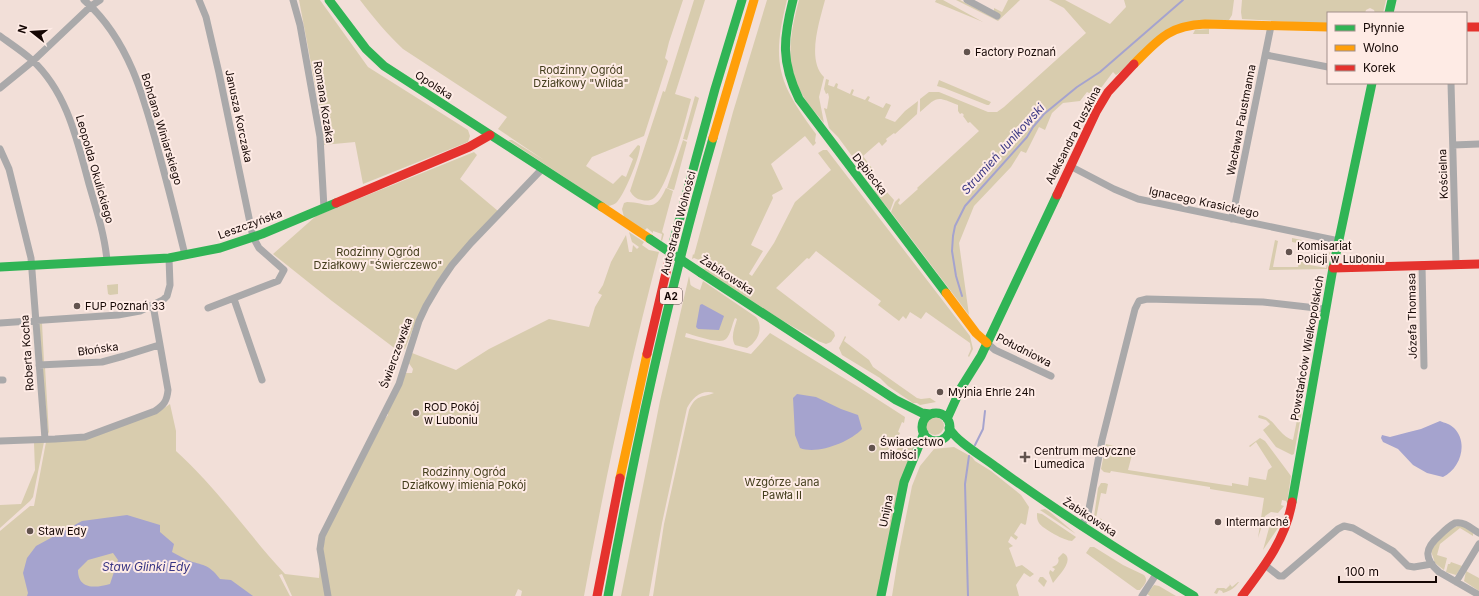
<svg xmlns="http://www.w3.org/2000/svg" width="1479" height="596" viewBox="0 0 1479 596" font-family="Inter,sans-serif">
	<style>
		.green { fill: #d8ccae }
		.water { fill: #a5a3ce; fill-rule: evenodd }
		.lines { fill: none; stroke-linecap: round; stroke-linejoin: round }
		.stream { stroke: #a5a3ce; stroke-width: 2 }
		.street { stroke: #aaa9aa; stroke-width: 7 }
		.fast { stroke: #30b455; stroke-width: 9 }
		.slow { stroke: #ff9f0a; stroke-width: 9 }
		.jam { stroke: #e5322d; stroke-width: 9 }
		.fast-bridge { stroke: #30b455; stroke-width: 9 }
		.poi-dot { fill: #62534e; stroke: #feebe5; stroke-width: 1.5 }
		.labels { text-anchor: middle; stroke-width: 4; stroke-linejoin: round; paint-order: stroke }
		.shield { fill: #feebe5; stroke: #5b4b48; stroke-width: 1 }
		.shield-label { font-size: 10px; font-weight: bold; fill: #150704 }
		.poi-label { font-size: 11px; fill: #150704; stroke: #feebe5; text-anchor: start }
		.park-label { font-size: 11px; fill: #423c1b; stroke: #feebe5 }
		.street-label { font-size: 11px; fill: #150704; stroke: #feebe5 }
		.water-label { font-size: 12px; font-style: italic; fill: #393684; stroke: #feebe5 }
	</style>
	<rect width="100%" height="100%" fill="#f2dfd8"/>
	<path class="green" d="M299 0H320L368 67 468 130 470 136 468 142 363 184 355 142 323 145 321 116Z
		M360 0H683L669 42 665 58 668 61 644 136 592 157 586 166 613 184 622 175 626 177 633 159 629 156 637 146 638 145 640 146C641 155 624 195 617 202 614 205 612 205 608 206L508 140H512L544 160 498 129 507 117 403 49C387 34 374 18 360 0Z
		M694 0H705L675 94 691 99C686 118 668 188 654 198 650 201 646 201 642 200 636 199 633 196 630 191L663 91 665 92Z
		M767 0H787C771 63 778 83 816 134L815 141 816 143 813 146 805 136 771 164 783 189 772 195 773 198 751 245 763 251 749 274 752 276 774 243 795 202 831 170 818 153 823 150H827L970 336 973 349 969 357 968 356 971 349 970 343 926 312 921 319 910 312 906 319 903 316 899 321 878 305 881 301 816 251 809 259 807 258 776 288 834 332 835 336 831 342 826 344 818 341 783 321 704 270 707 263 694 258 692 259 693 254 694 255 733 112Z
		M799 0H825C820 20 806 60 824 77L819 97 824 123C817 114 809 106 803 96 784 64 790 34 799 0Z
		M936 0H943L983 22 935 2Z
		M956 0H960L998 20 1000 15 994 11V8L1002 12 1008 0H1020L998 21Z
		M1049 0H1065L1110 24 1126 7 1124 0H1234L1232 15 1229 20 1192 21 1116 75 1113 72 1095 96 1087 92 1080 101 1063 103 1052 113 1045 130 1039 127 1026 153 1021 151 1011 167 974 206 959 243 969 315 891 212 895 202 899 198 900 200 898 203 900 205 918 189 917 188 979 131 970 122 968 123 963 116 964 115 962 113 960 114 958 111V105C936 96 938 96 920 112V99L929 92H939L988 112H997L1004 107 1086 33 1064 8Z
		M1242 0H1386L1383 13H1375L1374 10 1370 8 1366 10 1365 13H1328V24L1242 19 1241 12Z
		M1209 29V34H1193L1195 30Z
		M826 79 829 80 828 85 834 87 836 83 838 84 837 88 850 94 852 89 854 90 852 95 865 100 868 96 870 97 868 101 883 108 886 103 891 105 885 118 895 122 905 111 918 101 917 114 895 134 894 133 886 139 887 141 882 146 879 142 863 156 874 171C870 173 867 173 863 171L838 137 829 128 824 108 827 109 829 97 828 93 826 94 824 89Z
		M939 80 991 102 989 105H987L944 88 937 86Z
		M695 96 699 98 687 140 683 139Z
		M683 140 687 142 674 190 667 188Z
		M474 152 477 155 460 179 498 211 440 277C424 300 415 323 405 349L397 350 332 301 273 254 316 216Z
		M878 182 894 200 890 211 875 192 874 187Z
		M666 188 673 191 662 232 664 234 662 241 661 240 662 234 653 231V233L647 228 644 231 624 217 622 209 624 203 627 202C648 202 654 215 666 188Z
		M629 232 644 242 642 245 649 250 659 252C629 366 605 480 584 596H521L522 591 518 589 515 596H330L323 550 325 536 384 420 388 415V412L406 373H412L413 369 408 362 412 353 456 370 489 349 549 319 589 327 595 307 602 295 598 293 603 285 611 262 626 235 629 252H632L633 245 637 249 639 247 632 242Z
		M1292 238 1311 242 1309 249 1302 252 1303 244 1292 242Z
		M1275 240 1278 241 1273 267H1298L1300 257 1311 260 1310 265 1326 268 1330 250 1326 249V245L1331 248 1327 269 1269 270Z
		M689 276C692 287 687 284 700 290L703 281 756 317C762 324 760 336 754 342 752 345 749 346 747 348L735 345C730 337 735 327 737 319L735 318C732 324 731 334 726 339 720 345 694 335 686 333L685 337 751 354 770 333 860 388 905 417 904 423 902 422 898 432 900 433 886 458 891 460 901 442H905L915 447 878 596H653L664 524 689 410C696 394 702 398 714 393 702 389 692 398 687 408L662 523 649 596H621L660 401Z
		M118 284V294L110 295 108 294 107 285Z
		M42 323 44 362 42 361 39 324Z
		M845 336 846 337 844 341 869 360 873 367 917 398 921 399 930 398 936 402 920 405 917 403H913L888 386 880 378 842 355 839 348Z
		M44 367H45L49 434 48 432 42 371Z
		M170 404 176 431V451C217 488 248 534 285 574L319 578 320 562 326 596H292L282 574 279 575 290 596H0V531L30 506H34L46 442 69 440 160 411Z
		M1300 405H1303L1294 454 1292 455 1276 447 1263 430 1270 424 1266 420 1259 418 1258 417 1259 415C1275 417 1278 436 1293 440Z
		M926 426a9 9 0 1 1 18 0a9 9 0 1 1-18 0Z
		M1260 438 1265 441 1291 476 1287 503 1286 501 1282 500 1281 505 1284 506 1278 513 1271 512 1265 516 1258 538 1264 498 1210 489V487L1111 471 1110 473 1104 472 1101 469 1106 444 1133 451 1128 470 1232 486V483L1248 486 1249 477 1266 480 1268 470 1272 467 1256 442 1250 447 1249 446Z
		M44 442 33 497 30 501 0 528V505L21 504 35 470 34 443Z
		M954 447 972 457 975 461 991 471 1021 495 1029 507 1026 524 1025 525 1021 523 1014 534 1018 537 1016 540 1011 536 1008 542 1013 546 1009 548 1016 567 1022 565 1034 574 1030 577 1024 573 1016 585 1019 596H892L899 552 912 486 920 466 934 449Z
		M1101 483H1105L1108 484 1106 494 1101 493 1096 518 1102 519 1100 525 1095 521 1094 517 1098 488Z
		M1045 509 1050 512 1076 534 1040 510Z
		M1037 513 1042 514 1076 537 1072 541C1065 541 1043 529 1039 523 1037 520 1037 517 1037 513Z
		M1273 524H1276L1278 528 1263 550 1269 528Z
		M1458 526H1463L1473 533V536L1460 528 1440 544 1437 555 1447 558 1444 570 1435 563 1431 551C1436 541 1447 529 1458 526Z
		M1090 547H1094L1123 565 1144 575C1149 581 1144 585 1140 590H1137L1086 553Z
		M1063 553C1076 559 1058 576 1053 583L1049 573 1050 570 1053 572 1055 569 1052 567C1056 566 1060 563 1058 558Z
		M1451 562 1462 566 1456 575 1446 572 1448 564H1450Z
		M1466 571 1479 578V591L1464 581Z
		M1040 577H1043L1047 581 1044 587 1038 581Z
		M1238 582H1239C1235 588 1230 591 1223 593L1222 591 1219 590 1217 594 1214 593 1217 588H1224L1226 589 1230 585 1229 583 1232 587Z
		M1154 585 1159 586 1176 596H1150L1147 594Z"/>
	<path class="water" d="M702 304 724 316 719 330 698 329 696 327 700 305Z
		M797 394 816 397 841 409 858 415 862 429C850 442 817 455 800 448L795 435 793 398Z
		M1440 421C1445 423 1450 424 1454 428 1469 443 1460 469 1443 477L1427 473 1413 465 1398 449 1383 442 1381 438 1382 435 1390 437 1409 432 1421 429Z
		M127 515 160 525V532L174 544 172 552C177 555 182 557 187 560 203 566 208 563 220 579L231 580 253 596H27L28 593 23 573 27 558 36 546 82 521ZM113 553 118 560 110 584C96 588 78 590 78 570L88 560Z"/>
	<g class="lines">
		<path class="stream" d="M962 296 956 276 952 251 953 236 955 226 965 206 1027 137 1033 127 1044 114 1077 87 1100 72 1183 0
			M975 445 983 429 985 411
			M968 596 965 484 969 456"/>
		<path class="street" d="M84 0C130 40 145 101 160 157 169 190 177 222 185 255
			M199 0 206 17 219 73 253 237 259 248 284 270 278 281 208 308
			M293 0 300 25 320 137 324 208
			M967 0 997 16
			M0 36C11 44 22 51 32 60 67 92 77 140 89 184 96 208 105 236 107 261
			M1266 55 1328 67
			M1451 83 1456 265
			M0 88 33 61 91 6 100 0
			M1453 145 1479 144
			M0 149 9 169 13 185 31 258 45 439
			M1070 166 1114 189 1138 199 1339 241
			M1232 219 1271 26
			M1422 265 1424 366
			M234 299 262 380
			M0 323 118 315 140 311 163 300 167 296 170 285 169 258
			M987 343 995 350 1051 376
			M39 365 102 362 124 356 159 345
			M0 380H3
			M0 441 55 439 85 437 155 411C164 405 167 401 168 390L153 305
			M1081 526 1088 514 1102 440 1135 309 1139 301 1147 299 1263 302 1325 309
			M1479 533C1471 528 1464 521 1455 523 1449 526 1445 530 1440 535 1425 548 1423 558 1439 572L1479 595
			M1265 565 1279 576H1283L1338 529 1344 526 1353 528 1393 551 1408 566 1414 567 1432 564
			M1456 582 1479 544
			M328 596 320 549 322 536 399 384 419 321 426 306 439 284 452 265 471 243 542 169
			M1142 596 1157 573"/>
		<path class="fast" d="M329 0 366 49 384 66 602 207
			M793 0C783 39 781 62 799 99L946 293
			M1389 13 1392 0
			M672 247 715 89 742 0
			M0 267 169 258 220 248 262 234 336 203
			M701 273 896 400 922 413 930 414
			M922 427a14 14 0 1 1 28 0a14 14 0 1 1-28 0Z
			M947 419 961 388 981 356 1057 195
			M949 428C958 443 982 456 996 467 1059 513 1126 555 1194 596
			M1292 502 1333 268 1372 83
			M608 596C636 442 669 289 713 138
			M881 596 904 482 924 433"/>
		<path class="slow" d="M1134 64C1159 39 1168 26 1205 24L1328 27
			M713 138 754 0
			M602 207 650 239
			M946 293 976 333 987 343
			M620 478 647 354"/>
		<path class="jam" d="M1466 27H1479
			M1057 195 1096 112 1108 92 1134 64
			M336 203 469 147 490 135
			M1333 268 1479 264
			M647 354 672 247
			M597 596 620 478
			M1242 596C1264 567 1286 539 1292 502"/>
		<path class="fast-bridge" d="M650 239 701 273"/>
	</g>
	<g class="poi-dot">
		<circle cx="967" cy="52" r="4"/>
		<circle cx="1289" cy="252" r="4"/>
		<circle cx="77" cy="306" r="4"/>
		<circle cx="940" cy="392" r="4"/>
		<circle cx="416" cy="413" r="4"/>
		<circle cx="872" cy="448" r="4"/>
		<path d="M1023 451h4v4h4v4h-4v4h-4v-4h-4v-4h4z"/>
		<circle cx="1218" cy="522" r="4"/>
		<circle cx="30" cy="531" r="4"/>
	</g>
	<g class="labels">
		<rect class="shield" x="660" y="288" width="22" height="16" rx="3"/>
		<g class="shield-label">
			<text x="671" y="300">A2</text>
		</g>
		<g class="poi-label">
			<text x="975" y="56">Factory Poznań</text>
			<text x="1297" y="250">Komisariat<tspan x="1297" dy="13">Policji w Luboniu</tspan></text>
			<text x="85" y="310">FUP Poznań 33</text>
			<text x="948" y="396">Myjnia Ehrle 24h</text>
			<text x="424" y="411">ROD Pokój<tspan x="424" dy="13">w Luboniu</tspan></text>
			<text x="880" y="446">Świadectwo<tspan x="880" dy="13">miłości</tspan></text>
			<text x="1034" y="455">Centrum medyczne<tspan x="1034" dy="13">Lumedica</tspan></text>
			<text x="1226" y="526">Intermarché</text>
			<text x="38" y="535">Staw Edy</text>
		</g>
		<g class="park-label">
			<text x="581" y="74">Rodzinny Ogród<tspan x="581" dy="13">Działkowy "Wilda"</tspan></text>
			<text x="378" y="256">Rodzinny Ogród<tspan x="378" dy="13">Działkowy "Świerczewo"</tspan></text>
			<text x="464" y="476">Rodzinny Ogród<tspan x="464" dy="13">Działkowy imienia Pokój</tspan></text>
			<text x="782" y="486">Wzgórze Jana<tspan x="782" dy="13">Pawła II</tspan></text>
		</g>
		<g class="street-label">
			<text transform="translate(434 85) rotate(33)" y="4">Opolska</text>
			<text transform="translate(324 102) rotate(81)" y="4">Romana Kozaka</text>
			<text transform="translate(239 116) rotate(78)" y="4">Janusza Korczaka</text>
			<text transform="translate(1241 120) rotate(-79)" y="4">Wacława Faustmanna</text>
			<text transform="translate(162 129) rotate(73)" y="4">Bohdana Winiarskiego</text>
			<text transform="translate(1073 135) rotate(-63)" y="4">Aleksandra Puszkina</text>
			<text transform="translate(95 169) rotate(74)" y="4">Leopolda Okulickiego</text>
			<text transform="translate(870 174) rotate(52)" y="4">Dębiecka</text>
			<text transform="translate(1443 174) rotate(-92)" y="4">Kościelna</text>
			<text transform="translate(1204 202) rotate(12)" y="4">Ignacego Krasickiego</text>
			<text transform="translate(678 223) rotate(-75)" y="4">Autostrada Wolności</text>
			<text transform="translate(250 224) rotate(-20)" y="4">Leszczyńska</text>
			<text transform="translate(727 275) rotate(33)" y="4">Żabikowska</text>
			<text transform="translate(1412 316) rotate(-91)" y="4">Józefa Thomasa</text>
			<text transform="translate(1307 348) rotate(-80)" y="4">Powstańców Wielkopolskich</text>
			<text transform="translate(98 349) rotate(-8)" y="4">Błońska</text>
			<text transform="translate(1024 350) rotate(27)" y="4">Południowa</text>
			<text transform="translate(27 353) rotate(-94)" y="4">Roberta Kocha</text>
			<text transform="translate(396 353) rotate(-70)" y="4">Świerczewska</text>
			<text transform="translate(886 511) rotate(-79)" y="4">Unijna</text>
			<text transform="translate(1090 517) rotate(33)" y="4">Żabikowska</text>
		</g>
		<g class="water-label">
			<text transform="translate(1003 149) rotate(-48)" y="4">Strumień Junikowski</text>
			<text x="146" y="571">Staw Glinki Edy</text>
		</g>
	</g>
	<rect x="1327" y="12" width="140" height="72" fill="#feebe5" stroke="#a1908b"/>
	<rect x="1335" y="25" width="20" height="6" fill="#30b455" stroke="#a1908b"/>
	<text x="1363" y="32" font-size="12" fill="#150704">Płynnie</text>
	<rect x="1335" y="45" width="20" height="6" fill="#ff9f0a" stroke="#a1908b"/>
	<text x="1363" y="52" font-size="12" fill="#150704">Wolno</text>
	<rect x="1335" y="65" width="20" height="6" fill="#e5322d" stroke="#a1908b"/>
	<text x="1363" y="72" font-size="12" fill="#150704">Korek</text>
	<g transform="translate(32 32) rotate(287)" stroke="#feebe5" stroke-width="3" paint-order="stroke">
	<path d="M0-3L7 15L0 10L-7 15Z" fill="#150704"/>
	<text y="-6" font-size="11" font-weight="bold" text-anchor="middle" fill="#150704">N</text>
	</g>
	<path d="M1339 576v6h97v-6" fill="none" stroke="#150704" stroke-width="2"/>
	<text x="1345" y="576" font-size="12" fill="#150704" stroke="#feebe5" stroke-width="3" paint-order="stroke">100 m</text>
</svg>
